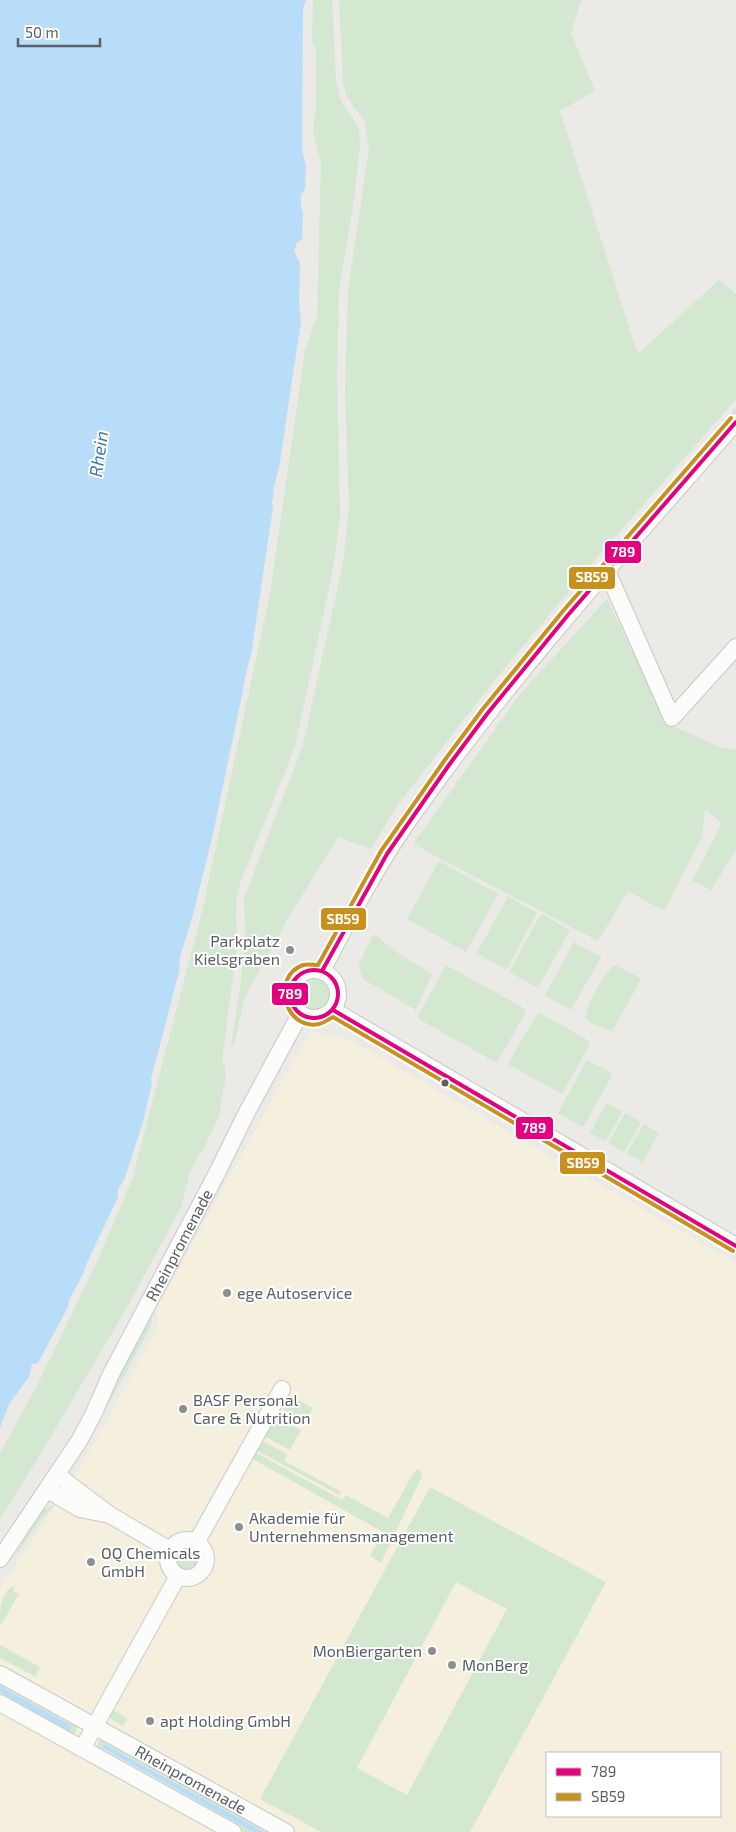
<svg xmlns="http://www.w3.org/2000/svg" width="736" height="1832" viewBox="0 0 736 1832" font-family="'Exo 2',sans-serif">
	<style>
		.commercial { fill: #f5f0de; fill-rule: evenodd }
		.green { fill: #d3e7d1; fill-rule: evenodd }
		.water { fill: #b8ddf8 }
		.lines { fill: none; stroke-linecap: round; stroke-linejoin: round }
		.minor-casing { stroke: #c8c8c8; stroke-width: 18 }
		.minor { stroke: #fcfcfb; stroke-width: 16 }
		.bus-1-casing { stroke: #fff; stroke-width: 8 }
		.bus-2-casing { stroke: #fff; stroke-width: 8 }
		.bus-1 { stroke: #e5007d; stroke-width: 4 }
		.bus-2 { stroke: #c8911e; stroke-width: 4 }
		.poi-dot { fill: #8d9091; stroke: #fff; stroke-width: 2 }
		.bus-dot { fill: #5b5f63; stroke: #fff; stroke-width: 2 }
		.labels { text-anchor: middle; stroke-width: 4; stroke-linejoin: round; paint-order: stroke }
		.poi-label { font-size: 16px; fill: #5b5f63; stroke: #fff; text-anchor: start }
		.street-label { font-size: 16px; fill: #5b5f63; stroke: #fff }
		.water-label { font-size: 18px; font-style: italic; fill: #3f79b0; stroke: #fff }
		.line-badge { stroke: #fff; stroke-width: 2 }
		.badge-label { font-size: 14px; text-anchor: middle; font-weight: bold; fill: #fff }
	</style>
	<rect width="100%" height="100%" fill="#ebeae6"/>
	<path class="commercial" d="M310 1031 348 1039 736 1263V1832H0V1589L84 1461 159 1326 156 1310ZM547 1753H720V1816H547Z"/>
	<path class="green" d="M313 0H332L336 82 340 99 359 129 360 144 355 192 339 290 337 372 340 517 333 569 295 747 240 883 236 902 237 945 222 1061 225 1067 226 1077 221 1101 220 1114 202 1152H200L190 1173 181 1207 130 1302 40 1455 0 1519V1453L39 1382 100 1255 132 1180 202 912 270 594 305 350 317 317 321 163 313 131 316 105V52L312 41Z
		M339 0H581L571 33 595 91 560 111 635 346 639 353 719 280 736 294V399L595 560 489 687 397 806 371 849 338 837 288 918 245 997 234 1044 231 1046 241 982 245 934 244 898 303 745 343 563 349 508 345 389 348 290 369 149 364 120 347 97 343 82Z
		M736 407V411L674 484 672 482Z
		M607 599 656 700 673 726 720 747 736 750V850L711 890 692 881 722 823 705 810 702 837 664 911 628 891 598 941 424 850 414 843 520 694Z
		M439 861 498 894 466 952 407 919Z
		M508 896 537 913 506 970 477 953Z
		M541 914 570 930 538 988 509 972Z
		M374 934 398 953 432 974 416 1010 363 979 358 965Z
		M574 942 601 957 571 1010 545 995Z
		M446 965 527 1010 497 1063 417 1018Z
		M614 965 633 974 641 979 612 1032 591 1023 585 1018C590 998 600 980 614 965Z
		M297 994a17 17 0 1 1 34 0a17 17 0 1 1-34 0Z
		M538 1012 591 1042 562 1094 508 1064Z
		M587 1060 613 1074 583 1127 558 1113Z
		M607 1103 622 1112 606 1141 590 1133Z
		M625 1113 641 1122 624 1152 609 1143Z
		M644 1124 659 1133 643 1162 627 1154Z
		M151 1312 152 1319 150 1328 108 1405H105L119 1371Z
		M287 1394 313 1408 305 1422 284 1410 281 1404Z
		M280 1419 301 1430 290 1450 264 1436 272 1420Z
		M261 1440 287 1454 284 1461 342 1492 339 1495 256 1450Z
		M255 1452 342 1500 346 1495 388 1518 414 1472 419 1469 422 1476 381 1563 370 1556 383 1532 251 1458Z
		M430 1487 606 1582 470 1832H321L260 1799ZM456 1582 507 1609 407 1795 357 1768Z
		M54 1505 42 1518 11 1562 39 1514 42 1510Z
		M174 1559a13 13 0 1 1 26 0a13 13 0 1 1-26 0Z
		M13 1586 15 1587 13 1591 19 1594 0 1626C0 1608 0 1595 13 1586Z
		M0 1645 40 1667 35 1677 38 1678 0 1658Z
		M0 1680 79 1725 73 1736 0 1698V1692L69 1730 72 1726 0 1686Z
		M112 1709 127 1718 123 1726 108 1717Z
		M101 1736 275 1832H264L104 1744 102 1749 253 1832H243L95 1750Z"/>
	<path class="water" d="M0 0H306L303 9 302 150 306 166 305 189 301 195V204L303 214 302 239 297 243 294 251 300 263 299 305 301 321 279 468 273 490 274 495 272 501 273 507 252 649C249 663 245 675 243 690L213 834 193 915 180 957 179 972 151 1079 152 1083 143 1122 124 1180 118 1189V1197L86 1265C83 1280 69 1293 68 1307L38 1363 32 1364 29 1377 9 1404 0 1428Z
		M0 1686 72 1726 69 1731 0 1692Z
		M104 1744 264 1832H253L102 1748Z"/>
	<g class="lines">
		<g class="minor-casing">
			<g id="minor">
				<path d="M607 571 672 718 736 647"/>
				<circle cx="314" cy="994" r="24"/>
				<path d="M322 971C349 919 377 865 411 817 509 677 624 551 736 422"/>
				<path d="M333 1010 736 1246"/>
				<path d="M57 1475 110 1515 170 1550"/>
				<path d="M48 1490 80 1509 105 1514"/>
				<circle cx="187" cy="1559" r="19"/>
				<path d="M196 1543 282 1389"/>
				<path id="s1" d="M0 1559 79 1441 94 1413 111 1374 217 1173 246 1114 300 1014"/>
				<path id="s2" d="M0 1674 286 1832"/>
				<path d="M0 1703 233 1832"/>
				<path d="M82 1749 178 1576"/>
			</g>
		</g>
		<use href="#minor" class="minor"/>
		<g class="bus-1-casing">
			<path id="bus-1" d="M290 994a24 24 0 1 1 48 0a24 24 0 1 1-48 0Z
				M322 971 387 854 449 765 487 714 568 615 736 422
				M333 1010 736 1246"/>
		</g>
		<g class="bus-2-casing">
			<path id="bus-2" d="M731 418 563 611 482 710 444 761 381 851 318 965C314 965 307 964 303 965 270 977 285 1031 319 1024 324 1023 329 1019 333 1017L733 1251"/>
		</g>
		<use href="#bus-1" class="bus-1"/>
		<use href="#bus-2" class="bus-2"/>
	</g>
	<g class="poi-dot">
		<circle cx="290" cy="950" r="5"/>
		<circle cx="227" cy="1293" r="5"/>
		<circle cx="183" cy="1409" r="5"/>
		<circle cx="239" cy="1527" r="5"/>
		<circle cx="91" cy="1562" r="5"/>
		<circle cx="432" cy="1651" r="5"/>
		<circle cx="452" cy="1665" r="5"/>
		<circle cx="150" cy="1721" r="5"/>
	</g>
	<circle class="bus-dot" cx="445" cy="1083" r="4.5"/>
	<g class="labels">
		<g class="poi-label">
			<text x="280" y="947" text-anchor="end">Parkplatz<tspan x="280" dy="18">Kielsgraben</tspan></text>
			<text x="237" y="1299">ege Autoservice</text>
			<text x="193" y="1406">BASF Personal<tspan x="193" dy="18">Care &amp; Nutrition</tspan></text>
			<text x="249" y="1524">Akademie für<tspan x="249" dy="18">Unternehmensmanagement</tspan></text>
			<text x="101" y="1559">OQ Chemicals<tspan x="101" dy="18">GmbH</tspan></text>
			<text x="422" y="1657" text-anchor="end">MonBiergarten</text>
			<text x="462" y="1671">MonBerg</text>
			<text x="160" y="1727">apt Holding GmbH</text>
		</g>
		<g class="street-label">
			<text dy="6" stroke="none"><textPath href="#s1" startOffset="362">Rheinpromenade</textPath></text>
			<text dy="6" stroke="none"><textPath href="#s2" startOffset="218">Rheinpromenade</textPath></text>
		</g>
		<g class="water-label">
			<text transform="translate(99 454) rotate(-82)" y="6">Rhein</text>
		</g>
	</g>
	<g class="line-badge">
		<rect x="604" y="540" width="38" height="24" rx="5" fill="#e5007d"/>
		<rect x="568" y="566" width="48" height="24" rx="5" fill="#c8911e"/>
		<rect x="320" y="907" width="47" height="24" rx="5" fill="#c8911e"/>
		<rect x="271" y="982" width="38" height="24" rx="5" fill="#e5007d"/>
		<rect x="515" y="1116" width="39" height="24" rx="5" fill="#e5007d"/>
		<rect x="559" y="1151" width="47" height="24" rx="5" fill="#c8911e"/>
	</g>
	<g class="badge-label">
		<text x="623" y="557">789</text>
		<text x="592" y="582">SB59</text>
		<text x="343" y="924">SB59</text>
		<text x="290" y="999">789</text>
		<text x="534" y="1133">789</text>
		<text x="583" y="1168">SB59</text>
	</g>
	<rect x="546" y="1752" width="175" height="65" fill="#ffffff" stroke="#bdbfc1"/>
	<rect x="556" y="1768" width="25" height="8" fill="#e5007d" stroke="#bdbfc1"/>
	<text x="591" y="1777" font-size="15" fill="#5b5f63">789</text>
	<rect x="556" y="1793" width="25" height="8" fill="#c8911e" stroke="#bdbfc1"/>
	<text x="591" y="1802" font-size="15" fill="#5b5f63">SB59</text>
	<path d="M18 38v8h82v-8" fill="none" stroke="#5b5f63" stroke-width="2.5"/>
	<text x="25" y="38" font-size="15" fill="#5b5f63" stroke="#ffffff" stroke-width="4" paint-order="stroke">50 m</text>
</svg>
